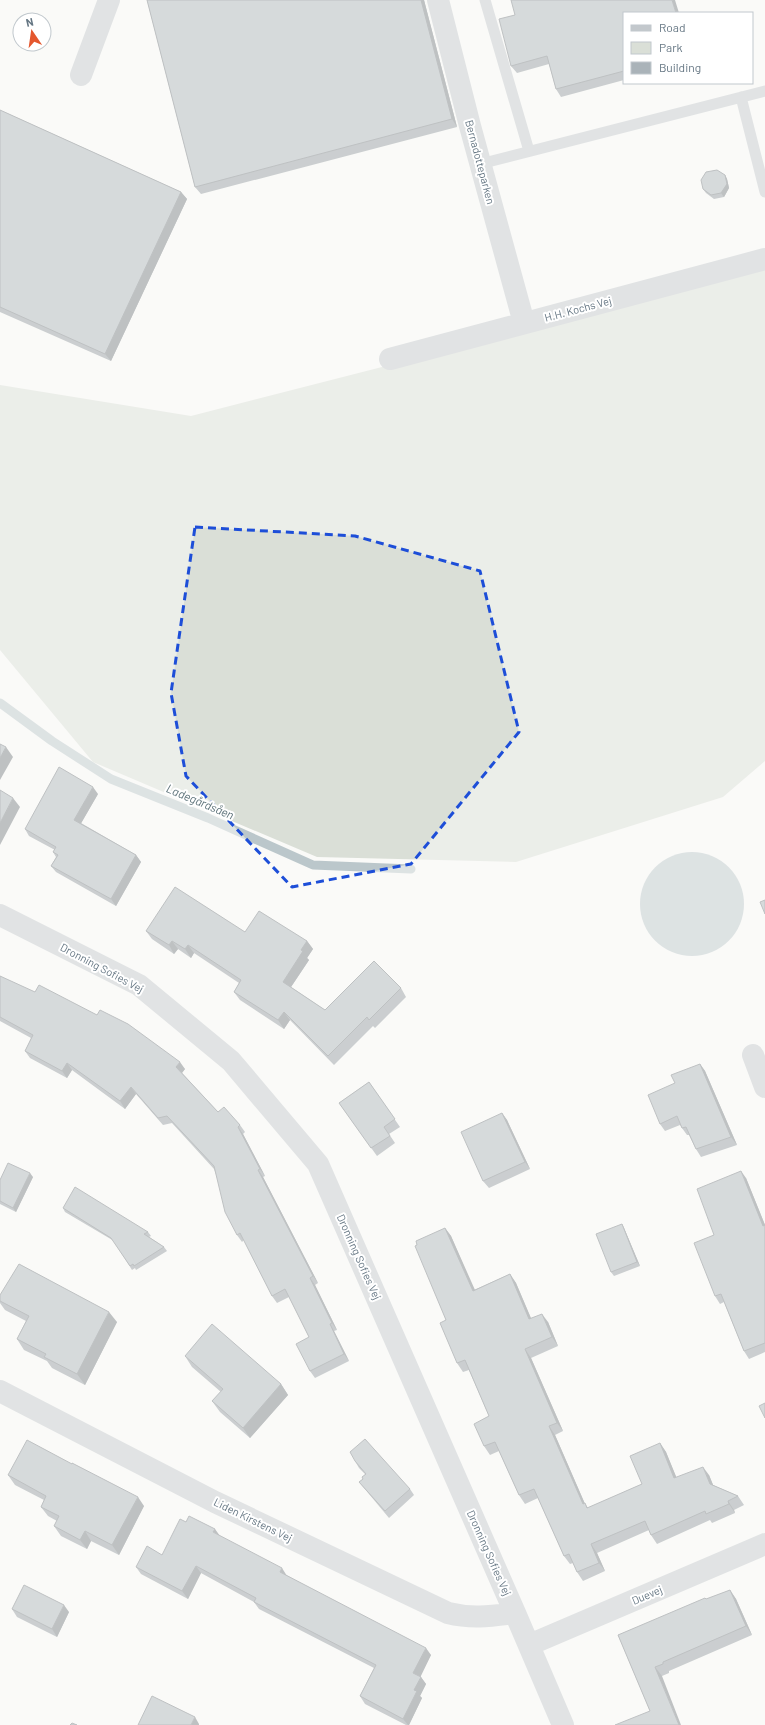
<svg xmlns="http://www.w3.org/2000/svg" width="765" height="1725" viewBox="0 0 765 1725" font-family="Barlow,sans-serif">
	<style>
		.green { fill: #dadfd7 }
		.water { fill: #bbc7cb }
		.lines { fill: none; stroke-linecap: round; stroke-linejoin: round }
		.stream { stroke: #bbc7cb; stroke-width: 9 }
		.service { stroke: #c3c8cc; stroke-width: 11 }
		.minor { stroke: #c3c8cc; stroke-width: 22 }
		.wall { fill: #929a9f }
		.shaded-wall { fill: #777d82 }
		.building { fill: #aab3b9; stroke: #777d82 }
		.marked { fill: none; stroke: #1d4ed8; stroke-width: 3; stroke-dasharray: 8 5; stroke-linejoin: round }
		.labels { text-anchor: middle; stroke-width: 4; stroke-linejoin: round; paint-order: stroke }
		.street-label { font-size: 11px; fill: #657683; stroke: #fff }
		.water-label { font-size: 12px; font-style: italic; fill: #60757c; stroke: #fff }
	</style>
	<rect width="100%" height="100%" fill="#fafaf8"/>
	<path class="green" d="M765 269V761L723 797 516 862 317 857 93 762 0 650V385L191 416Z"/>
	<path class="water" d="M640 904a52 52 0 1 1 104 0a52 52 0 1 1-104 0Z"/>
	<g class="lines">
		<path class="stream" d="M0 703 52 741 111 779 208 818 313 865 411 869"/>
		<path class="service" d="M485 0 529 151
			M741 97 765 192
			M480 164 765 91"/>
		<path class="minor" d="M438 0 470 126 524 323
			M81 75 109 0
			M390 359 765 259
			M0 915 139 985 231 1061 318 1164 515 1613 563 1725
			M753 1055 765 1087
			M0 1391 215 1502 448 1613C472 1619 491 1616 515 1613
			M529 1645 765 1544"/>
	</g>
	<path class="wall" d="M147 0H424L457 127 201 194 195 187Z
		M624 13V80L561 97 556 89 549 64 517 73 511 66Z
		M0 110 181 192 187 199 111 361 0 312Z
		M725 175 727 179 729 188 724 197 714 199 706 193 703 189Z
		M98 794 81 823 136 855 141 862 116 906 56 872 51 866 56 857 53 852 55 850 29 836 25 829Z
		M146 931 245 932 307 941 313 949 307 958 309 960 291 987 325 1010 401 988 406 997 375 1028 373 1026 334 1065 290 1020 284 1029 240 1000 234 992 239 983 194 953 191 958 178 949 174 954 152 939Z
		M0 976 185 1069 182 1073 218 1112 240 1125 245 1132 243 1134 265 1176 263 1177 318 1283 315 1285 337 1330 334 1331 349 1361 315 1378 310 1371 309 1337 289 1297 277 1303 272 1296 244 1240 242 1242 237 1235 214 1169 172 1123 163 1125 136 1094 125 1109 72 1070 67 1078 30 1058 25 1051 31 1038 0 1021Z
		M700 1064 705 1071 737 1145 701 1157 696 1149 689 1135H687L682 1128 680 1125 665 1131 660 1124 675 1083Z
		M369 1082 400 1127 389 1134 395 1143 377 1156 339 1103Z
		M502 1113 507 1120 530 1169 489 1188 483 1181Z
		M33 1177 16 1212 0 1204V1180Z
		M746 1178 765 1225V1352L749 1359 744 1351 724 1302 720 1304 715 1296 714 1235Z
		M63 1208 148 1232 151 1236 149 1237 164 1247 167 1251 136 1270 135 1268 132 1270 114 1241 65 1212Z
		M622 1224 624 1228 640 1266 614 1276 611 1272Z
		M445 1228 451 1236 474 1290 510 1274 516 1283 531 1318 548 1322 558 1346 531 1358 563 1431 555 1435 585 1504 588 1508 642 1484 660 1443 666 1452 676 1477 709 1475 713 1485 738 1496 744 1505 734 1510 735 1513 712 1523 710 1520 657 1544 651 1535 649 1530 597 1553 605 1571 583 1581 577 1572 573 1563 570 1564 564 1556 538 1498 525 1504 519 1495 499 1451 490 1455 484 1446 489 1416 469 1370 463 1372 457 1363 446 1320 417 1245Z
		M0 1295 117 1322 85 1385 52 1368 47 1361 24 1350 17 1339 26 1321 5 1310 0 1303Z
		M185 1356 281 1384 288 1395 250 1438 220 1412 212 1401 221 1392 192 1367Z
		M355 1461 410 1489 414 1495 389 1518 359 1482 363 1479 365 1474 359 1468Z
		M8 1475 144 1506 119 1555 91 1541 87 1549 61 1536 54 1526 57 1521 48 1516 41 1507 44 1500 15 1485Z
		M186 1522 219 1536 286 1575 431 1655 420 1676 426 1684 420 1696 422 1698 409 1725H406L365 1704 360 1696 374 1668 259 1609 254 1602 201 1573 188 1599 141 1574 136 1567 162 1555Z
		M730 1590 736 1599 752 1635 669 1671V1673L662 1676 650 1711 618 1635Z
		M12 1609 69 1612 57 1637 17 1617Z"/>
	<path class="shaded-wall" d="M421 0H424L457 127 452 119Z
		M672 0H675L679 13H676Z
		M725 175 727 179 729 188 724 197 721 193Z
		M181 192 187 199 111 361 105 354Z
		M6 747 13 757 0 780V758Z
		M93 787 98 794 79 827 74 820Z
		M13 798 20 807 0 845V823Z
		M136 855 141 862 116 906 111 899Z
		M172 941 178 949 174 954 169 945Z
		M307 941 313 949 307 958 309 960 289 990 283 982 301 950Z
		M188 945 194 953 191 958 185 949Z
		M284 1012 290 1020 284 1029 278 1020Z
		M180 1062 185 1069 181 1074 176 1067Z
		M67 1063 72 1070 67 1078 62 1071Z
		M700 1064 705 1071 737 1145 731 1137Z
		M131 1087 136 1094 125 1109 120 1101Z
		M502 1113 507 1120 530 1169 525 1162Z
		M238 1127 243 1134 265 1176 260 1169Z
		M258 1170 263 1177 318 1283 313 1276Z
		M741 1171 746 1178 765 1225 763 1226Z
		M30 1173 33 1177 16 1212 13 1208Z
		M622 1224 624 1228 640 1266 637 1262Z
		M445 1228 451 1236 479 1299 473 1291Z
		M510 1274 516 1283 535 1328 529 1319Z
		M310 1278 315 1285 337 1330 332 1323Z
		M109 1312 117 1322 85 1385 77 1374Z
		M542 1314 548 1322 558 1346 552 1337Z
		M330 1324 334 1331 349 1361 344 1354Z
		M525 1349 531 1358 563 1431 557 1423Z
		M281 1384 288 1395 250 1438 243 1428Z
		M549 1426 555 1435 585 1504 591 1512 583 1504Z
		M660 1443 666 1452 680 1486 674 1478Z
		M703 1467 709 1475 716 1492 710 1484Z
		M138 1497 144 1506 119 1555 112 1545Z
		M728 1501 734 1510 735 1513 729 1504Z
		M215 1529 220 1536 213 1532Z
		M85 1531 91 1541 87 1549 80 1540Z
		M591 1544 597 1553 605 1571 599 1563Z
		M196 1566 201 1573 188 1599 182 1591Z
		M282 1568 287 1576 280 1572Z
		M730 1590 736 1599 752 1635 746 1626Z
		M64 1605 69 1612 57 1637 52 1629Z
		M426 1648 431 1655 419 1680 413 1673Z
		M655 1667 662 1676 681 1725H679Z
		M421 1677 426 1684 420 1696 422 1698 409 1725H408L403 1719 414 1690Z
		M195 1717 199 1724V1725H191Z"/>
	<path class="building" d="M147 0H421L452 119 195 187Z
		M511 0H672L676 13H624V71L556 89 547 56 511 66 499 19 515 15Z
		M0 110 181 192 105 354 0 307Z
		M717 170 725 175 727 184 721 193 711 195 703 189 701 180 706 172Z
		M0 744 6 747 0 758Z
		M59 767 93 787 74 820 136 855 111 899 51 866 58 855 53 852 56 847 25 829Z
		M0 790 13 798 0 823Z
		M175 887 245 932 259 911 307 941 301 950 303 951 283 982 325 1010 374 961 401 988 369 1020 367 1017 328 1056 284 1012 278 1020 234 992 241 980 188 945 185 949 172 941 169 945 146 931Z
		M765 900V914L760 902Z
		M0 976 35 992 39 985 97 1015 100 1010 128 1024 180 1062 176 1067 218 1112 224 1107 240 1125 238 1127 260 1169 258 1170 313 1276 310 1278 332 1323 330 1324 344 1354 310 1371 296 1344 309 1337 285 1289 272 1296 240 1233 237 1235 225 1212 214 1166 167 1116 158 1118 131 1087 120 1101 67 1063 62 1071 25 1051 33 1035 0 1017Z
		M700 1064 731 1137 696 1149 686 1127 682 1128 677 1116 660 1124 648 1095 675 1083 671 1075Z
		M369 1082 395 1119 384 1127 390 1136 371 1148 339 1103Z
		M502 1113 525 1162 483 1181 461 1132Z
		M8 1163 30 1173 13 1208 0 1201V1180Z
		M741 1171 763 1226 765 1225V1343L744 1351 721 1294 715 1296 694 1243 714 1235 697 1189Z
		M75 1187 148 1232 144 1234 164 1247 134 1266 133 1264 130 1266 111 1238 63 1208Z
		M622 1224 637 1262 611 1272 596 1234Z
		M445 1228 473 1291 510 1274 529 1319 542 1314 552 1337 525 1349 557 1423 549 1426 583 1504 585 1503 587 1508 642 1484 630 1456 660 1443 674 1478 703 1467 710 1484 738 1496 728 1501 729 1504 706 1514 705 1511 651 1535 645 1521 591 1544 599 1563 577 1572 569 1554 564 1556 534 1489 519 1495 495 1442 484 1446 474 1424 489 1416 465 1360 457 1363 440 1323 446 1320 415 1246 417 1245 416 1241Z
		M19 1264 109 1312 77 1374 44 1357 46 1354 17 1339 29 1316 0 1301V1295Z
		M212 1324 281 1384 243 1428 212 1401 223 1389 185 1356Z
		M765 1403V1418L759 1406Z
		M365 1439 410 1489 385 1511 359 1482 363 1479 362 1477 366 1474 355 1461 350 1452Z
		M27 1440 72 1464V1463L138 1497 112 1545 85 1531 80 1540 54 1526 59 1516 41 1507 46 1496 8 1475Z
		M189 1516 215 1529 213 1532 282 1568 280 1572 426 1648 413 1673 421 1677 414 1690 417 1691 403 1719 360 1696 376 1665 254 1602 256 1598 196 1566 182 1591 136 1567 147 1546 162 1555 180 1519 186 1522Z
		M24 1585 64 1605 52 1629 12 1609Z
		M730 1590 746 1626 663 1662V1664L655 1667 679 1725H615L650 1711 618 1635 705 1598 706 1599Z
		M152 1696 195 1717 191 1725H138Z
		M72 1723 77 1725H70Z"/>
	<path d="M0 0H765V1725H0ZM195 527 355 536 480 571 519 732 411 864 292 887 186 776 171 693Z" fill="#fafaf8" fill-opacity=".55" fill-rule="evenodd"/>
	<path class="marked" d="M195 527 355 536 480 571 519 732 411 864 292 887 186 776 171 693Z"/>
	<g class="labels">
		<g class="street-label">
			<text transform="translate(480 162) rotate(75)" y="4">Bernadotteparken</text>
			<text transform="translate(578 309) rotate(-15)" y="4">H.H. Kochs Vej</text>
			<text transform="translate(102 968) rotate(28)" y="4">Dronning Sofies Vej</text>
			<text transform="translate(359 1257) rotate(66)" y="4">Dronning Sofies Vej</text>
			<text transform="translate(253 1520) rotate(26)" y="4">Liden Kirstens Vej</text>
			<text transform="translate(489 1553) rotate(66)" y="4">Dronning Sofies Vej</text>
			<text transform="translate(647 1595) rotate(-23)" y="4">Duevej</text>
		</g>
		<g class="water-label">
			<text transform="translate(200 802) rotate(23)" y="4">Ladegårdsåen</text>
		</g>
	</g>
	<rect x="623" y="12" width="130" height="72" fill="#ffffff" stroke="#c1c8cd"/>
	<rect x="631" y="25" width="20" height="6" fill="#c3c8cc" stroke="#c1c8cd"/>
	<text x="659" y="32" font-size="12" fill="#657683">Road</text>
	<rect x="631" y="42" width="20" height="12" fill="#dadfd7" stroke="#c1c8cd"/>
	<text x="659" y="52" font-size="12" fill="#657683">Park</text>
	<rect x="631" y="62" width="20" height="12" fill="#aab3b9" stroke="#c1c8cd"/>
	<text x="659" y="72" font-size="12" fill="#657683">Building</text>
	<g transform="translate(32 32) rotate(347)"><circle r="19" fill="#ffffff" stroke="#c1c8cd"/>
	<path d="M0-3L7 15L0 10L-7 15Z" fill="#e4572e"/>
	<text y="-6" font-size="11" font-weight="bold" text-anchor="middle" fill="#657683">N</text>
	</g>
</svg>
